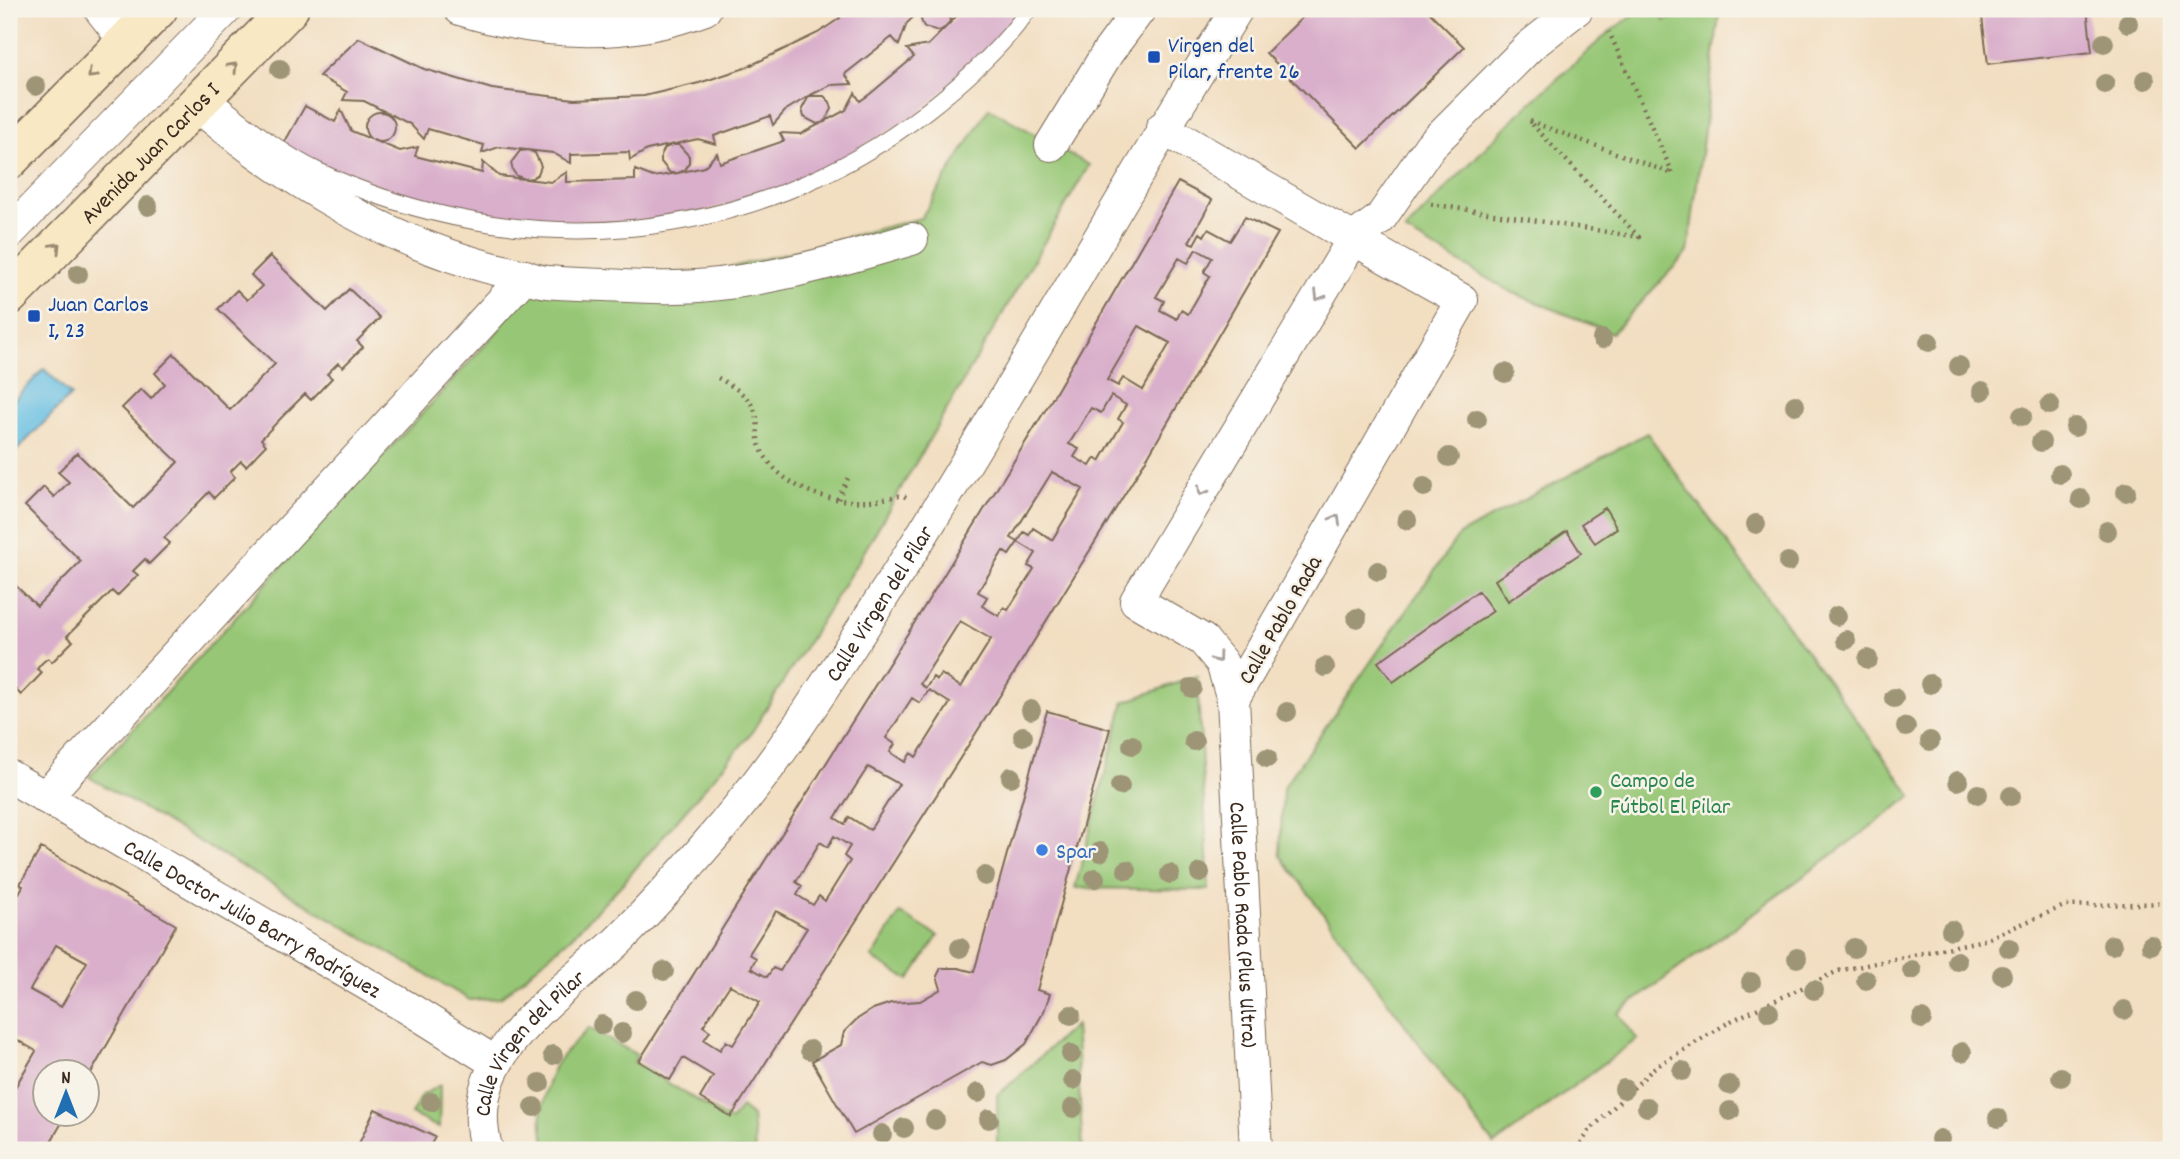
<svg xmlns="http://www.w3.org/2000/svg" width="2180" height="1159" viewBox="0 0 2180 1159" font-family="Dekko,sans-serif">
	<style>
		.green { fill: #97c776; stroke: #69784a; stroke-width: 2 }
		.water { fill: #66bfe3; stroke: #507480; stroke-width: 2 }
		.building { fill: #d9afcb; fill-rule: evenodd }
		.lines { fill: none; stroke-linecap: round; stroke-linejoin: round }
		.lane-casing { stroke: #7b6957; stroke-width: 18 }
		.street-casing { stroke: #7b6957; stroke-width: 34 }
		.secondary-casing { stroke: #7b6957; stroke-width: 41 }
		.path { stroke: #7b6957; stroke-width: 4.5; stroke-dasharray: 2 5; stroke-linecap: butt }
		.lane { stroke: #fff; stroke-width: 16 }
		.street { stroke: #fff; stroke-width: 32 }
		.secondary { stroke: #f8e8c3; stroke-width: 38 }
		.tree { fill: #9d9576 }
		.oneway { stroke: #9a8970 }
		.oneway2 { stroke: #a79f9a }
		.transit-dot { fill: #1a4fb4; stroke: #f7f3e8; stroke-width: 2.5 }
		.leisure-dot { fill: #2e9e5b; stroke: #f7f3e8; stroke-width: 2.5 }
		.shop-dot { fill: #3f7fe0; stroke: #f7f3e8; stroke-width: 2.5 }
		.labels { text-anchor: middle; stroke-width: 5; stroke-linejoin: round; paint-order: stroke }
		.transit-label { font-size: 23px; fill: #164399; stroke: #f7f3e8; text-anchor: start }
		.street-label { font-size: 23px; fill: #3b2a1e; stroke: #f7f3e8 }
		.leisure-label { font-size: 23px; fill: #27864d; stroke: #f7f3e8; text-anchor: start }
		.shop-label { font-size: 23px; fill: #366cbe; stroke: #f7f3e8; text-anchor: start }
	</style>
	<rect width="100%" height="100%" fill="#f7f3e8"/>
	<filter id="ink" filterUnits="userSpaceOnUse"><feTurbulence type="fractalNoise" baseFrequency=".0143" numOctaves="2"/><feDisplacementMap in="SourceGraphic" scale="14" xChannelSelector="R" yChannelSelector="G"/><feConvolveMatrix kernelMatrix="1 2 1 2 8 2 1 2 1" color-interpolation-filters="sRGB"/></filter>
	<filter id="wash" filterUnits="userSpaceOnUse"><feTurbulence type="fractalNoise" baseFrequency=".00686" numOctaves="4" result="noise"/><feDisplacementMap in="SourceGraphic" scale="28" xChannelSelector="R" yChannelSelector="G"/><feGaussianBlur stdDeviation="1.57" result="paint"/><feColorMatrix in="noise" values="0 0 0 0 0 0 0 0 0 0 0 0 0 0 0 0 0 1.4 0 .05"/><feComposite in="paint" operator="in"/></filter>
	<g filter="url(#wash)">
		<rect width="100%" height="100%" fill="#f2dec1"/>
		<path class="green" d="M1642 9H1661L1664 21 1691 9H1720L1688 252 1612 333 1511 292 1405 231 1514 118 1609 32Z
			M989 108 1089 165 861 557 750 735 623 883 571 937 500 998 470 1000 89 777 494 335 539 274 710 273 921 218Z
			M1647 433 1912 796 1618 1013 1637 1039 1494 1145 1280 855 1283 788 1459 535Z
			M1197 676 1209 890 1075 888 1124 702Z
			M900 913 938 936 909 980 872 958Z
			M1075 1025 1083 1150H1016L997 1146V1096Z
			M589 1028 637 1055 634 1062 731 1121 741 1107 752 1116 755 1150H552C532 1132 545 1081 558 1061 567 1049 579 1039 589 1028Z
			M440 1085 439 1128 411 1114 421 1096Z"/>
		<path class="water" d="M44 369 71 395 13 454 9 450V405Z"/>
		<g id="blocks">
			<path class="building" d="M503 9H632V10L599 14H568Z
				M840 9H922L907 23 899 45 892 37 845 74 852 84 830 85 809 96H824L830 102 832 109 825 122 817 124 804 117 802 109 809 96 786 110 773 125 770 116 714 136 716 144 698 139 647 150 630 160 629 152 571 154V163L553 153 499 147 482 153 484 145 428 129 424 139 410 124 364 101 343 100 347 92 319 76 359 38 424 69 492 89 574 99 644 96 699 83 745 68 818 33 840 18 836 12Z
				M923 9H948L950 21 946 27 963 9H1021L1010 24 975 62 917 115 796 185 681 218 572 227 462 215 356 183 283 145 305 106 335 122 341 110 351 131 400 151 418 147 415 156 482 173 483 162 499 176 525 179 517 176 513 171 511 163 520 151 528 150 535 153 541 166 538 174 532 178 525 179 551 182 567 172V182L635 180V170L653 177 678 173H670L661 162V155L665 148 672 145H679L689 156V163L685 170 678 173 704 167 717 153 720 163 784 141 780 133 801 134 846 110 855 93 860 101 870 94 914 57 907 49 928 45 946 27 939 31 924 27 921 20Z
				M1311 9H1426L1464 47 1360 148 1266 53Z
				M1981 9H2087L2092 52 1988 64Z
				M365 127a15 15 0 1 1 30 0a15 15 0 1 1-30 0Z
				M1178 182 1212 200 1189 242 1194 244 1200 233 1204 236 1208 229 1230 241 1245 217 1278 233 1147 458 1008 683 731 1117 700 1098 713 1076 683 1058 670 1080 639 1061 913 625 1049 404ZM1196 249 1212 258 1204 272 1210 276 1188 314 1181 310 1177 319 1160 310 1164 301 1156 297 1179 258 1188 263ZM1139 326 1170 343 1143 390 1123 378 1118 386 1107 380ZM1111 396 1126 405 1118 419 1123 422 1100 461 1095 458 1090 466 1074 457 1079 449 1069 444 1091 408 1101 413ZM1052 472 1083 489 1052 540 1033 528 1029 535 1024 532 1018 542 1036 553 1028 566 1034 569 1008 610 1004 607 999 616 982 606 987 597 978 592 1003 551 1009 555 1018 542 1011 538ZM960 621 991 639 961 687 941 674 937 680 933 677 926 688 920 684ZM929 690 950 703 916 757 911 753 905 762 890 752 895 744 886 738 912 698 920 703ZM868 767 899 784 870 830 849 817 845 824 835 818ZM834 836 850 846 844 856 850 861 825 901 819 896 813 905 797 895 802 886 796 882 820 842 828 847ZM776 911 807 928 780 971 773 968 767 977 751 968 756 958 749 954ZM730 985 760 1002 733 1045 726 1041 720 1050 704 1040 710 1031 703 1026Z
				M270 256 327 311 349 289 380 318 357 341 363 347 343 367 338 363 327 374 332 378 311 400 305 394 283 416 261 439 266 445 246 466 241 461 230 472 235 477 214 498 209 492 164 538 170 543 149 564 145 559 133 571 138 575 117 596 112 591 67 636 73 641 52 662 48 658 42 663 37 669 42 673 21 695 15 689 9 696V579L37 606 81 561 25 506 44 487 54 497 69 482 58 472 77 453 133 508 156 485 178 462 122 408 141 389 151 399 158 391 165 384 155 373 174 354 230 410 275 364 218 309 237 290 247 300 255 293 262 286 251 275Z
				M1605 508 1617 528 1595 543 1581 524Z
				M1567 531 1581 553 1508 601 1495 580Z
				M1478 591 1493 611 1393 682 1378 662Z
				M1047 711 1110 729 1037 990 1050 994 1044 1011 1026 1044 1006 1060 992 1065 982 1062 854 1134 812 1061 841 1045 844 1032 856 1020 873 1009 891 1003 920 1001 941 989 937 976 941 968H958L974 972Z
				M41 848 176 925 88 1078V1072H46V1114H67L46 1150H9V1095L10 1096 36 1051 9 1035V911L23 886 20 884ZM56 945 87 962 61 1007 30 990Z
				M375 1109 435 1137 428 1150H356Z"/>
		</g>
	</g>
	<g filter="url(#ink)">
		<use href="#blocks" fill-opacity="0" stroke="#7b6957" stroke-width="2"/>
		<g class="lines">
			<g class="lane-casing">
				<path id="lane" d="M209 95C244 122 278 152 318 171 519 266 752 248 928 110 965 81 1003 47 1029 9"/>
			</g>
			<g class="street-casing">
				<g id="street">
					<path d="M100 9 126 42"/>
					<path d="M460 9C542 35 624 40 705 9"/>
					<path d="M196 104C288 183 397 248 516 274 526 276 536 281 547 282 566 284 586 284 605 285 628 286 651 288 674 287 752 286 838 261 912 239"/>
					<path d="M1162 128C1262 185 1361 245 1462 300L1233 699 1222 663 1203 640 1136 601 1354 238 1380 219 1430 146 1530 46 1577 9"/>
					<path d="M1051 145 1108 52 1140 9"/>
					<path d="M9 233 226 9"/>
					<path id="s1" d="M1233 699 1256 1150"/>
					<path id="s2" d="M9 776 413 1011 496 1063"/>
					<path d="M45 797 525 276"/>
					<path id="s3" d="M487 1150C457 1055 561 996 619 940 650 909 680 876 708 843 778 764 832 675 889 587 1010 398 1118 200 1237 9"/>
				</g>
			</g>
			<g class="secondary-casing">
				<g id="secondary">
					<path d="M9 160 158 9"/>
					<path id="s4" d="M9 296 289 9"/>
				</g>
			</g>
			<path class="path" d="M1431 204 1639 237 1529 121 1673 174 1609 32
				M718 378C734 387 750 396 756 414 759 425 756 437 760 447 778 487 828 504 870 501 881 500 892 497 902 495L909 499
				M838 499 848 478
				M1577 1150 1589 1131 1654 1068 1731 1021 1838 971 1984 940 2064 906 2171 903"/>
			<use href="#lane" class="lane"/>
			<use href="#street" class="street"/>
			<use href="#secondary" class="secondary"/>
		</g>
		<g class="tree">
			<circle cx="2128" cy="23" r="10"/>
			<circle cx="2104" cy="43" r="10"/>
			<circle cx="280" cy="69" r="10"/>
			<circle cx="2145" cy="80" r="10"/>
			<circle cx="2105" cy="84" r="10"/>
			<circle cx="36" cy="86" r="10"/>
			<circle cx="148" cy="206" r="10"/>
			<circle cx="78" cy="274" r="10"/>
			<circle cx="1602" cy="339" r="10"/>
			<circle cx="1929" cy="342" r="10"/>
			<circle cx="1959" cy="366" r="10"/>
			<circle cx="1505" cy="373" r="10"/>
			<circle cx="1982" cy="391" r="10"/>
			<circle cx="1795" cy="405" r="10"/>
			<circle cx="2050" cy="405" r="10"/>
			<circle cx="2022" cy="416" r="10"/>
			<circle cx="1477" cy="419" r="10"/>
			<circle cx="2075" cy="427" r="10"/>
			<circle cx="2041" cy="442" r="10"/>
			<circle cx="1449" cy="457" r="10"/>
			<circle cx="2060" cy="474" r="10"/>
			<circle cx="1424" cy="487" r="10"/>
			<circle cx="2126" cy="492" r="10"/>
			<circle cx="2081" cy="499" r="10"/>
			<circle cx="1407" cy="520" r="10"/>
			<circle cx="1756" cy="524" r="10"/>
			<circle cx="2107" cy="531" r="10"/>
			<circle cx="1788" cy="562" r="10"/>
			<circle cx="1378" cy="571" r="10"/>
			<circle cx="1837" cy="616" r="10"/>
			<circle cx="1357" cy="618" r="10"/>
			<circle cx="1846" cy="640" r="10"/>
			<circle cx="1868" cy="659" r="10"/>
			<circle cx="1325" cy="667" r="10"/>
			<circle cx="1930" cy="684" r="10"/>
			<circle cx="1192" cy="688" r="10"/>
			<circle cx="1894" cy="698" r="10"/>
			<circle cx="1031" cy="710" r="10"/>
			<circle cx="1287" cy="712" r="10"/>
			<circle cx="1906" cy="727" r="10"/>
			<circle cx="1023" cy="736" r="10"/>
			<circle cx="1194" cy="741" r="10"/>
			<circle cx="1930" cy="741" r="10"/>
			<circle cx="1132" cy="745" r="10"/>
			<circle cx="1267" cy="758" r="10"/>
			<circle cx="1011" cy="777" r="10"/>
			<circle cx="1958" cy="781" r="10"/>
			<circle cx="1120" cy="786" r="10"/>
			<circle cx="1978" cy="794" r="10"/>
			<circle cx="2011" cy="796" r="10"/>
			<circle cx="1100" cy="852" r="10"/>
			<circle cx="1127" cy="870" r="10"/>
			<circle cx="1200" cy="873" r="10"/>
			<circle cx="1170" cy="874" r="10"/>
			<circle cx="985" cy="876" r="10"/>
			<circle cx="1095" cy="878" r="10"/>
			<circle cx="1951" cy="930" r="10"/>
			<circle cx="2112" cy="945" r="10"/>
			<circle cx="2151" cy="945" r="10"/>
			<circle cx="960" cy="948" r="10"/>
			<circle cx="1854" cy="948" r="10"/>
			<circle cx="2009" cy="948" r="10"/>
			<circle cx="1797" cy="958" r="10"/>
			<circle cx="1957" cy="961" r="10"/>
			<circle cx="1912" cy="970" r="10"/>
			<circle cx="664" cy="971" r="10"/>
			<circle cx="2002" cy="975" r="10"/>
			<circle cx="1866" cy="980" r="10"/>
			<circle cx="1751" cy="982" r="10"/>
			<circle cx="1814" cy="990" r="10"/>
			<circle cx="636" cy="1000" r="10"/>
			<circle cx="2124" cy="1010" r="10"/>
			<circle cx="1769" cy="1012" r="10"/>
			<circle cx="1071" cy="1015" r="10"/>
			<circle cx="1922" cy="1019" r="10"/>
			<circle cx="602" cy="1025" r="10"/>
			<circle cx="622" cy="1033" r="10"/>
			<circle cx="810" cy="1050" r="10"/>
			<circle cx="1962" cy="1052" r="10"/>
			<circle cx="1071" cy="1054" r="10"/>
			<circle cx="553" cy="1055" r="10"/>
			<circle cx="1682" cy="1071" r="10"/>
			<circle cx="2061" cy="1077" r="10"/>
			<circle cx="1073" cy="1080" r="10"/>
			<circle cx="540" cy="1083" r="10"/>
			<circle cx="1729" cy="1085" r="10"/>
			<circle cx="1624" cy="1089" r="10"/>
			<circle cx="978" cy="1093" r="10"/>
			<circle cx="431" cy="1102" r="10"/>
			<circle cx="534" cy="1107" r="10"/>
			<circle cx="1647" cy="1107" r="10"/>
			<circle cx="1073" cy="1108" r="10"/>
			<circle cx="1730" cy="1111" r="10"/>
			<circle cx="1998" cy="1118" r="10"/>
			<circle cx="989" cy="1119" r="10"/>
			<circle cx="935" cy="1120" r="10"/>
			<circle cx="904" cy="1128" r="10"/>
			<circle cx="882" cy="1134" r="10"/>
			<circle cx="1940" cy="1139" r="10"/>
		</g>
		<defs><path id="oneway-chevron" d="M-2-3.5L2.5 0L-2 3.5" fill="none" stroke-width="1.6" stroke-linecap="round" stroke-linejoin="round" transform="scale(1.75)"/></defs>
		<g class="oneway">
			<use href="#oneway-chevron" transform="translate(233 67) rotate(-46)"/>
			<use href="#oneway-chevron" transform="translate(92 74) rotate(136)"/>
			<use href="#oneway-chevron" transform="translate(56 247) rotate(-46)"/>
		</g>
		<g class="oneway2">
			<use href="#oneway-chevron" transform="translate(1319 296) rotate(121)"/>
			<use href="#oneway-chevron" transform="translate(1202 491) rotate(121)"/>
			<use href="#oneway-chevron" transform="translate(1336 519) rotate(-60)"/>
			<use href="#oneway-chevron" transform="translate(1217 658) rotate(54)"/>
		</g>
	</g>
	<g class="transit-dot">
		<rect x="1147" y="50" width="14" height="14" rx="3.5"/>
		<rect x="27" y="309" width="14" height="14" rx="3.5"/>
	</g>
	<circle class="leisure-dot" cx="1596" cy="792" r="7"/>
	<circle class="shop-dot" cx="1042" cy="850" r="7"/>
	<g class="labels">
		<g class="transit-label">
			<text x="1168" y="52">Virgen del<tspan x="1168" dy="26">Pilar, frente 26</tspan></text>
			<text x="48" y="311">Juan Carlos<tspan x="48" dy="26">I, 23</tspan></text>
		</g>
		<g class="street-label">
			<text dy="8" stroke="none"><textPath href="#s4" startOffset="201">Avenida Juan Carlos I</textPath></text>
			<text dy="8" stroke="none"><textPath href="#s3" startOffset="691">Calle Virgen del Pilar</textPath></text>
			<text transform="translate(1279 619) rotate(-60)" y="8">Calle Pablo Rada</text>
			<text dy="8" stroke="none"><textPath href="#s2" startOffset="282">Calle Doctor Julio Barry Rodríguez</textPath></text>
			<text dy="8" stroke="none"><textPath href="#s1" startOffset="226">Calle Pablo Rada (Plus Ultra)</textPath></text>
			<text dy="8" stroke="none"><textPath href="#s3" startOffset="124">Calle Virgen del Pilar</textPath></text>
		</g>
		<g class="leisure-label">
			<text x="1610" y="787">Campo de<tspan x="1610" dy="26">Fútbol El Pilar</tspan></text>
		</g>
		<g class="shop-label">
			<text x="1056" y="858">Spar</text>
		</g>
	</g>
	<rect width="2180" height="1159" fill="none" stroke="#f7f3e8" stroke-width="35"/>
	<g transform="translate(66 1093)"><circle r="33" fill="#f7f3e8" stroke="#aca397" stroke-width="2"/>
	<path d="M0-5L12 26L0 18L-12 26Z" fill="#1f6fb2"/>
	<text y="-10" font-size="19" font-weight="bold" text-anchor="middle" fill="#3b2a1e">N</text>
	</g>
</svg>
